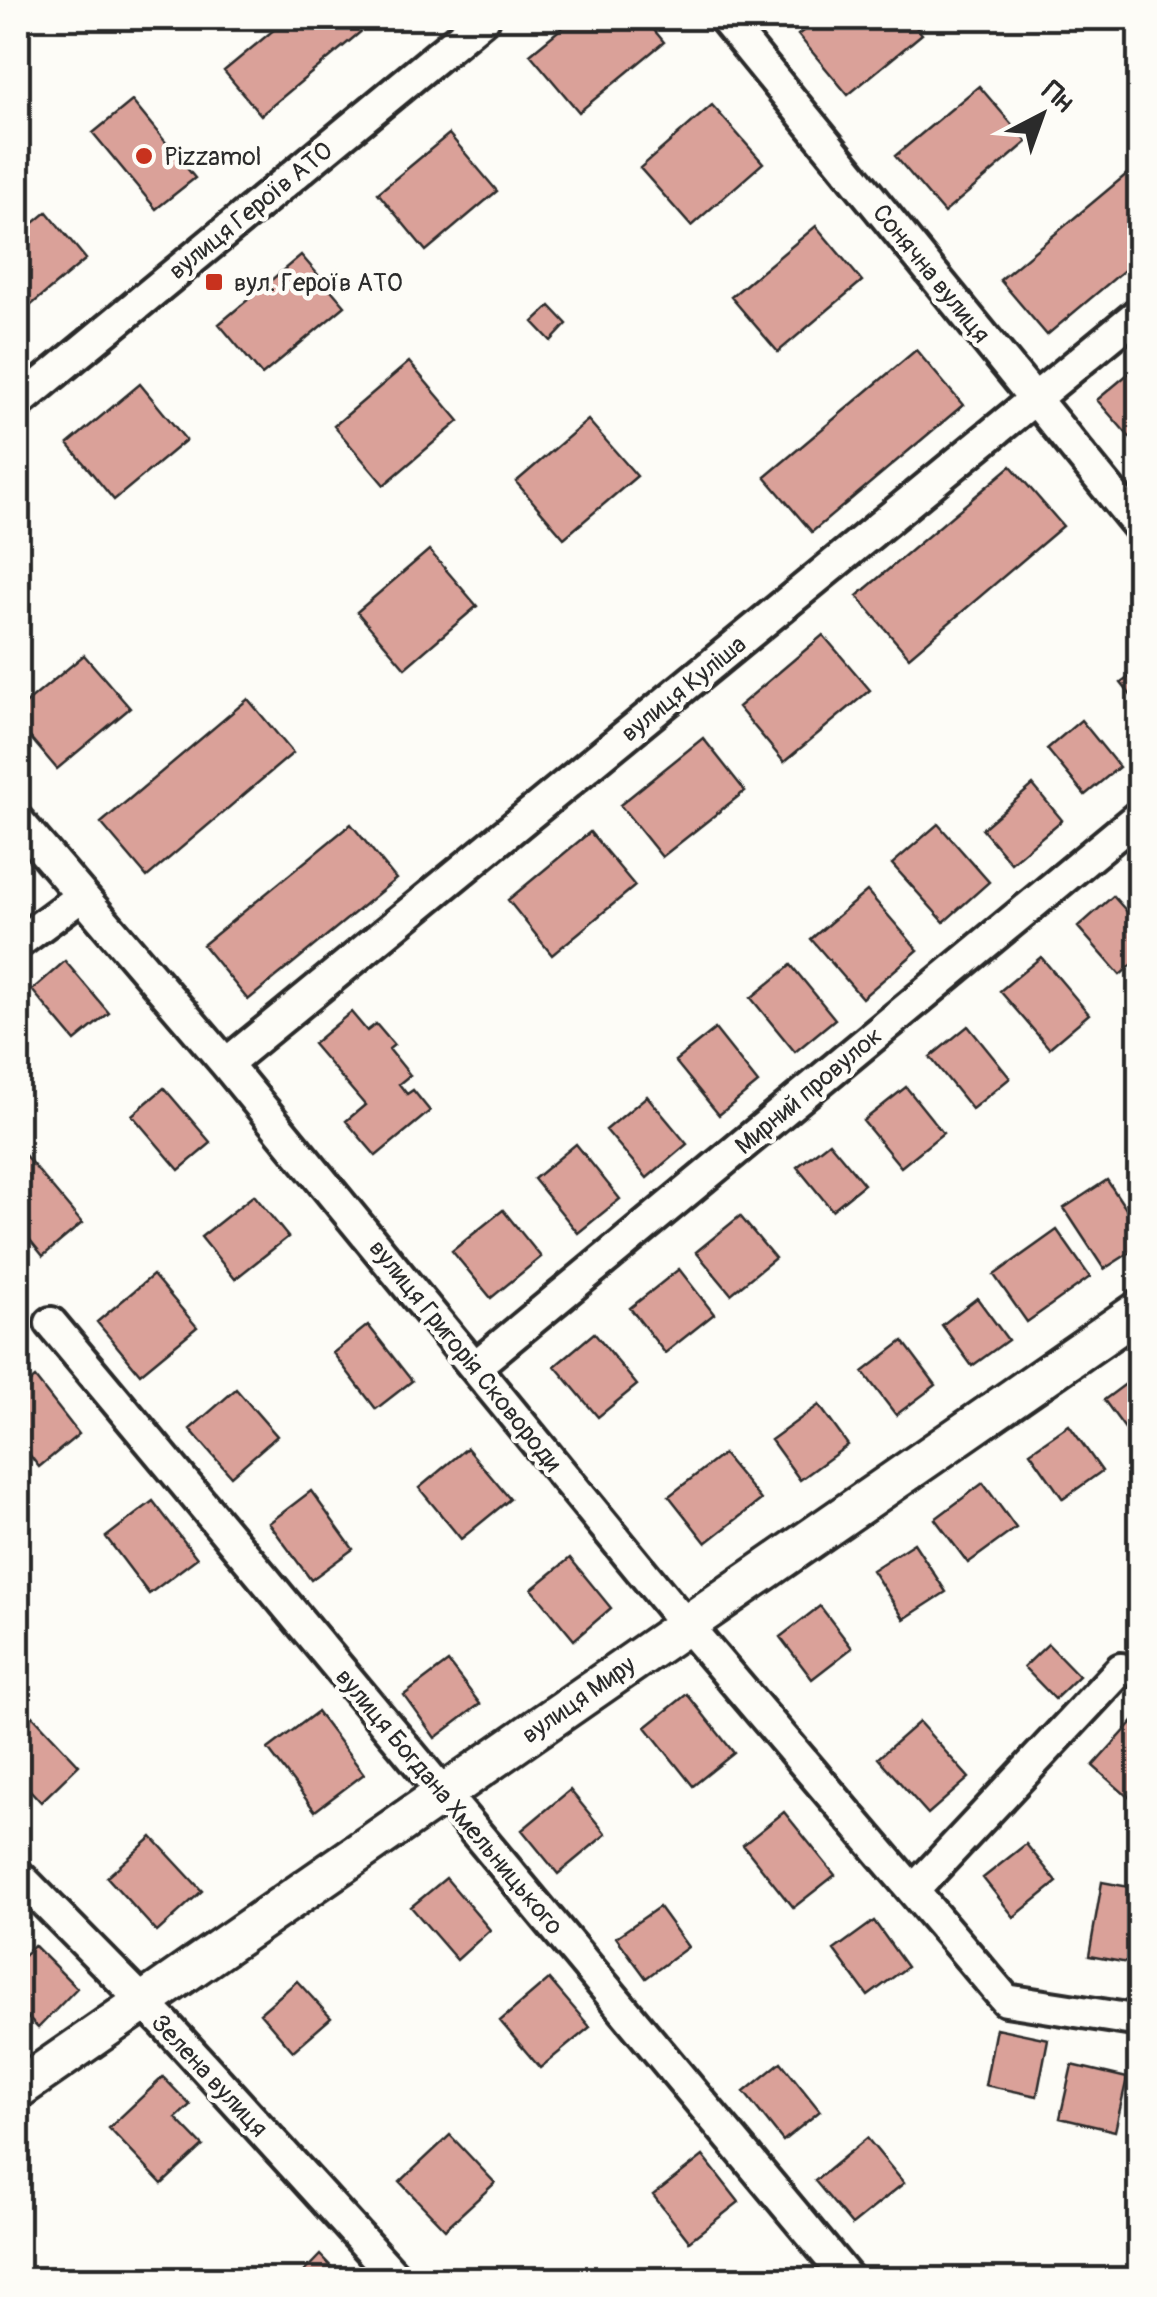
<svg xmlns="http://www.w3.org/2000/svg" width="1157" height="2297" viewBox="0 0 1157 2297" font-family="Pangolin,sans-serif">
	<style>
		.building { fill: #daa199; stroke: #2b2b2b; stroke-width: 2.5 }
		.lines { fill: none; stroke-linecap: round; stroke-linejoin: round }
		.minor-casing { stroke: #2b2b2b; stroke-width: 38 }
		.tertiary-casing { stroke: #2b2b2b; stroke-width: 45 }
		.minor { stroke: #fdfcf7; stroke-width: 30 }
		.tertiary { stroke: #fdfcf7; stroke-width: 38 }
		.poi-dot { fill: #c8321e; stroke: #fdfcf7; stroke-width: 4 }
		.labels { text-anchor: middle; stroke-width: 9; stroke-linejoin: round; paint-order: stroke }
		.poi-label { font-size: 25px; fill: #2b2b2b; stroke: #fdfcf7; text-anchor: start }
		.street-label { font-size: 25px; fill: #2b2b2b; stroke: #fdfcf7 }
	</style>
	<rect width="100%" height="100%" fill="#fdfcf7"/>
	<filter id="ink" filterUnits="userSpaceOnUse"><feTurbulence type="fractalNoise" baseFrequency=".01" numOctaves="2"/><feDisplacementMap in="SourceGraphic" scale="20" xChannelSelector="R" yChannelSelector="G"/><feConvolveMatrix kernelMatrix="1 2 1 2 8 2 1 2 1" color-interpolation-filters="sRGB"/></filter>
	<g filter="url(#ink)">
		<path class="building" d="M288 18H355L364 29 261 115 224 71Z
			M574 18H644L664 42 579 112 530 54Z
			M819 18H908L922 34 848 95 798 35Z
			M979 86 1027 142 944 213 895 156Z
			M132 101 195 178 156 209 93 133Z
			M712 105 763 163 691 226 640 168Z
			M449 134 497 191 426 251 378 193Z
			M1140 163V257L1047 335 1000 280Z
			M47 212 86 259 18 316V236Z
			M816 226 862 281 778 352 731 297Z
			M301 255 345 306 262 375 219 324Z
			M550 306 567 324 551 341 533 322Z
			M916 350 963 405 812 532 765 477Z
			M409 362 459 421 384 485 334 426Z
			M1140 364V449L1097 400Z
			M140 384 186 440 114 500 68 444Z
			M588 420 637 476 564 538 516 482Z
			M1011 466 1063 526 909 657 857 596Z
			M429 550 477 606 405 668 357 612Z
			M823 635 870 690 784 762 738 707Z
			M84 655 130 708 57 769 18 723V710Z
			M1140 669V707L1121 683Z
			M248 699 293 753 147 877 101 823Z
			M1081 720 1119 767 1085 795 1047 749Z
			M703 738 745 791 662 857 620 805Z
			M1033 785 1062 820 1011 863 982 829Z
			M351 824 396 879 248 1000 203 945Z
			M938 824 989 882 944 922 892 864Z
			M590 832 635 886 552 955 508 900Z
			M867 891 918 950 862 998 811 939Z
			M1113 896 1140 926V958L1120 975 1078 927Z
			M1041 957 1089 1014 1049 1048 1000 991Z
			M65 961 109 1013 75 1041 32 990Z
			M791 965 835 1019 795 1052 751 998Z
			M351 1012 367 1031 376 1024 394 1045 389 1049 410 1075 399 1084 407 1094 413 1090 430 1111 376 1156 346 1121 365 1105 313 1044Z
			M968 1026 1010 1078 972 1109 930 1057Z
			M715 1029 758 1083 719 1115 675 1061Z
			M906 1087 943 1133 901 1167 863 1121Z
			M164 1088 211 1143 179 1170 132 1115Z
			M647 1096 687 1144 647 1178 606 1130Z
			M829 1142 864 1184 832 1210 797 1167Z
			M576 1144 620 1199 578 1233 534 1179Z
			M19 1148 82 1223 43 1256 18 1225Z
			M1107 1180 1140 1230V1246L1104 1269 1064 1208Z
			M254 1195 288 1237 235 1279 201 1237Z
			M503 1210 541 1257 491 1298 452 1251Z
			M740 1216 775 1258 731 1294 696 1252Z
			M1057 1230 1090 1277 1027 1322 994 1275Z
			M679 1269 714 1314 665 1353 630 1308Z
			M153 1275 197 1327 140 1374 97 1322Z
			M977 1298 1008 1340 972 1366 942 1325Z
			M368 1325 412 1381 376 1409 333 1353Z
			M594 1333 637 1385 598 1417 555 1366Z
			M903 1341 936 1385 896 1415 863 1372Z
			M1139 1374H1140V1449L1104 1400Z
			M35 1378 79 1434 39 1467 18 1440V1392Z
			M236 1389 277 1436 231 1476 190 1429Z
			M819 1405 848 1445 800 1480 771 1440Z
			M1069 1425 1102 1471 1063 1499 1030 1452Z
			M467 1448 510 1499 461 1539 419 1488Z
			M723 1454 761 1500 706 1543 669 1496Z
			M983 1483 1016 1528 968 1563 935 1519Z
			M311 1491 353 1549 311 1580 269 1523Z
			M153 1501 197 1558 149 1594 106 1537Z
			M914 1543 946 1592 904 1619 872 1570Z
			M570 1558 611 1608 574 1640 532 1589Z
			M820 1606 852 1648 812 1679 780 1637Z
			M1048 1644 1079 1676 1055 1699 1024 1667Z
			M448 1662 480 1704 435 1738 404 1695Z
			M687 1694 734 1753 693 1786 646 1727Z
			M317 1712 364 1774 315 1811 268 1749Z
			M1140 1714V1784L1128 1797 1093 1766Z
			M33 1716 79 1765 41 1802 18 1777V1731Z
			M919 1722 969 1778 928 1814 878 1758Z
			M570 1790 606 1834 558 1874 522 1830Z
			M784 1812 835 1875 793 1908 743 1845Z
			M152 1837 202 1891 157 1932 107 1877Z
			M1026 1844 1057 1882 1014 1917 983 1878Z
			M446 1878 490 1930 457 1960 411 1907Z
			M1102 1882 1140 1889 1139 1965 1089 1956Z
			M659 1907 688 1947 646 1978 616 1937Z
			M874 1921 907 1967 868 1996 834 1950Z
			M34 1945 77 1988 38 2028 18 2008V1961Z
			M549 1979 590 2027 540 2068 500 2021Z
			M297 1981 331 2018 293 2051 260 2013Z
			M996 2028 1048 2039 1037 2096 985 2085Z
			M781 2062 820 2111 783 2141 744 2092Z
			M1072 2065 1127 2078 1115 2131 1060 2118Z
			M163 2077 190 2105 176 2118 203 2146 162 2184 109 2128Z
			M450 2135 495 2183 445 2229 400 2182Z
			M867 2138 904 2183 852 2225 815 2181Z
			M703 2156 739 2202 689 2241 653 2195Z
			M320 2255 344 2280H296Z"/>
		<g class="lines">
			<g class="minor-casing">
				<path id="minor" d="M724 18 1140 528
					M18 403 484 18
					M18 821 226 1064 671 1607 1006 2000 1140 2021
					M18 943 80 897
					M226 1064 1140 312
					M51 1323 849 2280
					M476 1366 1140 815
					M18 1875 165 2024 398 2280
					M913 1891 1121 1669"/>
			</g>
			<g class="tertiary-casing">
				<path id="tertiary" d="M18 2089 1140 1310"/>
			</g>
			<use href="#minor" class="minor"/>
			<use href="#tertiary" class="tertiary"/>
		</g>
	</g>
	<g class="poi-dot">
		<circle cx="144" cy="156" r="10"/>
		<rect x="204" y="272" width="20" height="20" rx="5"/>
	</g>
	<g class="labels">
		<g class="poi-label">
			<text x="164" y="165">Pizzamol</text>
			<text x="234" y="291">вул. Героїв АТО</text>
		</g>
		<g class="street-label">
			<text transform="translate(250 210) rotate(-39)" y="9">вулиця Героїв АТО</text>
			<text transform="translate(932 273) rotate(51)" y="9">Сонячна вулиця</text>
			<text transform="translate(683 688) rotate(-39)" y="9">вулиця Куліша</text>
			<text transform="translate(808 1090) rotate(-40)" y="9">Мирний провулок</text>
			<text transform="translate(466 1355) rotate(51)" y="9">вулиця Григорія Сковороди</text>
			<text transform="translate(578 1699) rotate(-35)" y="9">вулиця Миру</text>
			<text transform="translate(450 1801) rotate(50)" y="9">вулиця Богдана Хмельницького</text>
			<text transform="translate(210 2075) rotate(47)" y="9">Зелена вулиця</text>
		</g>
	</g>
	<rect width="1157" height="2297" fill="none" stroke="#fdfcf7" stroke-width="60"/>
	<rect x="30" y="30" width="1097" height="2237" fill="none" stroke="#2b2b2b" stroke-width="4" filter="url(#ink)"/>
	<g transform="translate(1042 115) rotate(41)" stroke="#fdfcf7" stroke-width="8" paint-order="stroke">
	<path d="M0-8L18 38L0 25L-18 38Z" fill="#2b2b2b"/>
	<text y="-15" font-size="28" font-weight="bold" text-anchor="middle" fill="#2b2b2b">Пн</text>
	</g>
</svg>
